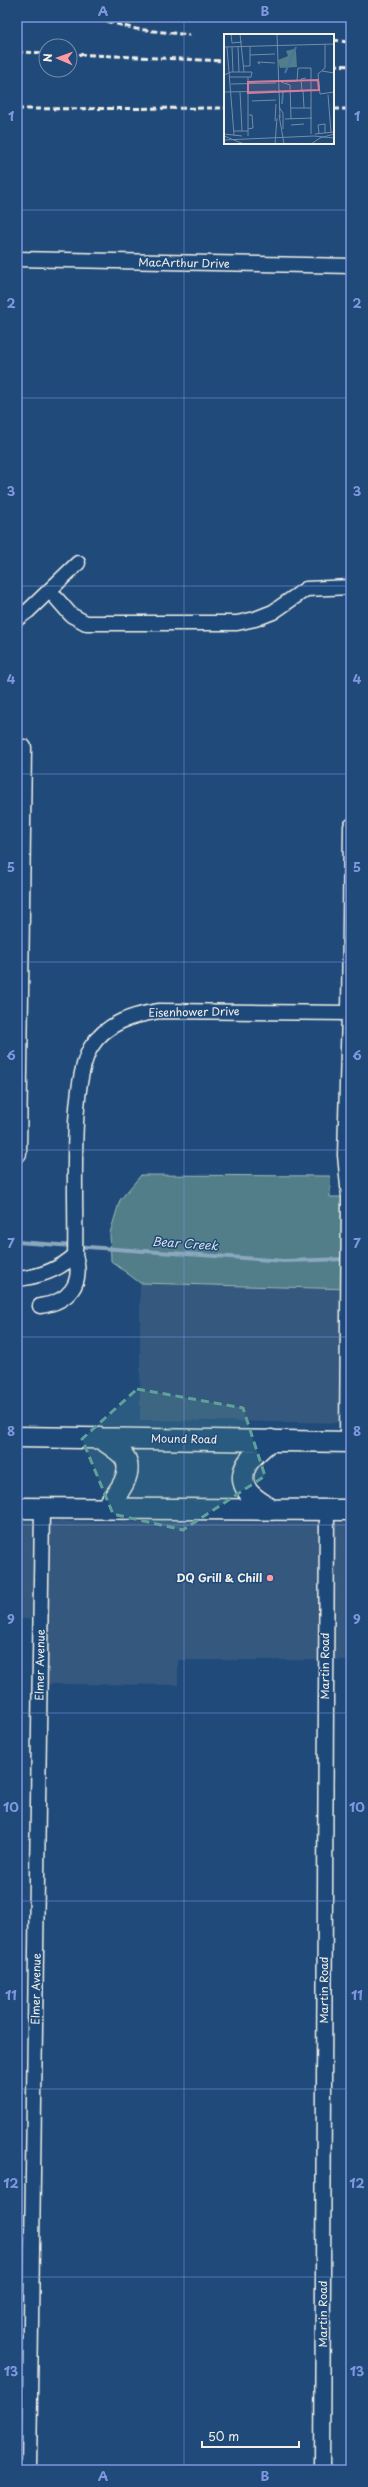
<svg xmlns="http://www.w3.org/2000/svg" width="368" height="2487" viewBox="0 0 368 2487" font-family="'Playpen Sans',sans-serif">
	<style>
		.built { fill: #34587e }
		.green { fill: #517e88; stroke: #a2b8b8 }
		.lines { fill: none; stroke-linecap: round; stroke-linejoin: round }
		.stream { stroke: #8ba8be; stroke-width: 4 }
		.minor-casing { stroke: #f4f1e8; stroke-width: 17 }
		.secondary-casing { stroke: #f4f1e8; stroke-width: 23 }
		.minor { stroke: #1f4a7a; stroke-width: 14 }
		.secondary { stroke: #1f4a7a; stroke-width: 20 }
		.rail { stroke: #f4f1e8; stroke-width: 3; stroke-dasharray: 6 3; stroke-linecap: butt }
		.marked { fill: #5fa199; fill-opacity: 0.2; stroke: #5fa199; stroke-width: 3; stroke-dasharray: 8 5; stroke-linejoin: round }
		.grid { fill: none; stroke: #7e97df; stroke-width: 1; stroke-opacity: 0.55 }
		.poi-dot { fill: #ff9aa2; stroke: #1f4a7a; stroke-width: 1.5 }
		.labels { text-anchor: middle; stroke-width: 3; stroke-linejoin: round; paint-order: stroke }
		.street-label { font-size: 11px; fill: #f4f1e8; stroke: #1f4a7a }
		.poi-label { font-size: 11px; font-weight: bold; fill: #f4f1e8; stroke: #1f4a7a; text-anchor: end }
		.water-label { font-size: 12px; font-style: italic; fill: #dadfde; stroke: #1f4a7a }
		.inset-river { fill: none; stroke: #4577a2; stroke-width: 2 }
		.inset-road { fill: none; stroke: #748da6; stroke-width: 1 }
		.view { fill: #d87a9a; fill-opacity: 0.15; stroke: #d87a9a; stroke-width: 2 }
		.inset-edge { fill: none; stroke: #f4f1e8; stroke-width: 2 }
		.neatline { fill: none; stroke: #7e97df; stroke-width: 1.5 }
		.grid-label { font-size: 13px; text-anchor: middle; font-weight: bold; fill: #7e97df }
	</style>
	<rect width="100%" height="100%" fill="#1f4a7a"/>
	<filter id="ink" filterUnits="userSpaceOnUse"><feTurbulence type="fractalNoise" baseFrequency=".025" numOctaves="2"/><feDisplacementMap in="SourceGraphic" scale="8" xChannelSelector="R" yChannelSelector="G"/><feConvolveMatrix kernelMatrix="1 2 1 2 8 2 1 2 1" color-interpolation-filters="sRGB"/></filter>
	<g filter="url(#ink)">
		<path class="built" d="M140 1283 351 1289V1423L140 1420Z
			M17 1521 351 1523V1660H178V1685L45 1684V1619H17Z"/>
		<path class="green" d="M141 1175 330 1176V1197H351V1289L140 1283 111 1261 110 1233 120 1200Z"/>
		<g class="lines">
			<path class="stream" d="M17 1242 284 1261 347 1259"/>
			<g class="minor-casing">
				<path id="minor" d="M17 259 351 266
					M50 591 71 615 86 623H237L255 619 273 612 306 589 351 587
					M17 619 28 611 78 563
					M17 747H24L19 1154
					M17 1279C37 1277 59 1270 75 1255
					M40 1306C69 1302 84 1284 75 1255 77 1205 68 1086 91 1047 106 1023 133 1015 159 1011L351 1013
					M347 1442 349 1197 345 1155 349 1013 351 826
					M29 2470 42 1509
					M322 2470 327 1509"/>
			</g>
			<g class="secondary-casing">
				<path id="secondary" d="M17 1437 351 1442
					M100 1438C108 1444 122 1451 126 1460 133 1477 115 1496 106 1508
					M271 1440C255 1453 232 1471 249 1493 255 1500 265 1505 272 1510
					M17 1508 351 1510"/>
			</g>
			<use href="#minor" class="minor"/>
			<use href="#secondary" class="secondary"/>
			<path class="rail" d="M90 17 136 29 190 35
				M343 17 351 22
				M333 40 347 42
				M17 52 46 53
				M70 54 225 61
				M333 65 351 66
				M17 109 225 108
				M333 109H351"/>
		</g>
	</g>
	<path class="marked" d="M137 1389 243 1408 265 1476 183 1530 113 1514 82 1439Z"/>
	<path class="grid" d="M184 17V2470M17 210H351M17 398H351M17 586H351M17 774H351M17 962H351M17 1150H351M17 1337H351M17 1525H351M17 1713H351M17 1901H351M17 2089H351M17 2277H351"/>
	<circle class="poi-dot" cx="270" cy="1578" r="4"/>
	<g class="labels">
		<g class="street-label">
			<text transform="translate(184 263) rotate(1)" y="4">MacArthur Drive</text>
			<text transform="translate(194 1012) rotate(-1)" y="4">Eisenhower Drive</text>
			<text transform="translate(184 1439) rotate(1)" y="4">Mound Road</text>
			<text transform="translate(40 1665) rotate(-89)" y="4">Elmer Avenue</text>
			<text transform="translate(325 1666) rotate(-90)" y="4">Martin Road</text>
			<text transform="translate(36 1989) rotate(-89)" y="4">Elmer Avenue</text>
			<text transform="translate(324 1990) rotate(-90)" y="4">Martin Road</text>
			<text transform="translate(323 2314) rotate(-90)" y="4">Martin Road</text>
		</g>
		<g class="poi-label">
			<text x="262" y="1582">DQ Grill &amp; Chill</text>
		</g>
		<g class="water-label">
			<text transform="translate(185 1244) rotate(4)" y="4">Bear Creek</text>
		</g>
	</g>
	<g transform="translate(224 34)">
		<rect width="110" height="110" fill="#1f4a7a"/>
		<path d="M70 15 72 17 73 33 56 34 54 26 64 22 62 17Z" fill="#517e88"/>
		<path class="inset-river" d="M61 39 72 13M58 70 59 58"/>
		<path class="inset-road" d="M7 0 8 9 18 8M16 0 20 38M53 0 56 84M0 13 110 10M3 13 10 101M8 13 9 38M14 13 15 38M26 21 51 20M36 30 34 29V28L51 29M20 32H26V12M98 37 110 39M0 41 7 38H28L27 43H6M24 43V102M57 48 66 51 67 85M62 48 73 47 74 34H87V100M7 50 52 49M54 57 87 56M78 57 77 45 82 44M79 57 80 74M0 58 52 57M16 58 18 97M96 60 94 40 101 34V11M96 60 110 58M104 61 107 98M28 67 52 66M55 73 59 79V95M67 74H87M55 81 60 110M61 85 88 84M51 87 52 70M67 91 80 90M24 95 29 94 28 81H25M10 97H24M95 99 94 91 101 90V99M0 100 18 102M91 100 110 98M0 102 20 110M0 106 90 102 110 104M51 110 53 84M87 110 96 104 110 100"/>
		<path class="view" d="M94 46 95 56 24 59V48Z"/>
		<rect width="110" height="110" class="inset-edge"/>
	</g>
	<rect width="368" height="2487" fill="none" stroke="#1f4a7a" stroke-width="44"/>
	<g transform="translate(58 58) rotate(272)"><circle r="19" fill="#1f4a7a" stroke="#748da6"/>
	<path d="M0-3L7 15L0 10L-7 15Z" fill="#ff9aa2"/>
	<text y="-6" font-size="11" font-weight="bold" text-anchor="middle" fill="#f4f1e8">N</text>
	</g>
	<path d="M202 2441v6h97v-6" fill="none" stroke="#f4f1e8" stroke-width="2"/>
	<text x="208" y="2441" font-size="12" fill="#f4f1e8" stroke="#1f4a7a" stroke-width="3" paint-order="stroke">50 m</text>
	<rect x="22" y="22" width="324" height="2443" class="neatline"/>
	<g class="grid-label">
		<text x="103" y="16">A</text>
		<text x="265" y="16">B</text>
		<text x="11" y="121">1</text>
		<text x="357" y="121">1</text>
		<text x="11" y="308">2</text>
		<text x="357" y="308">2</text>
		<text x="11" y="496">3</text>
		<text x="357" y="496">3</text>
		<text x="11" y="684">4</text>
		<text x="357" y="684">4</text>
		<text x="11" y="872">5</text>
		<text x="357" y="872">5</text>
		<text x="11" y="1060">6</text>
		<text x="357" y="1060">6</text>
		<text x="11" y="1248">7</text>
		<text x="357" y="1248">7</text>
		<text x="11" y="1436">8</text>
		<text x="357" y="1436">8</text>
		<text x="11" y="1624">9</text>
		<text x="357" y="1624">9</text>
		<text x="11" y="1812">10</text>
		<text x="357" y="1812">10</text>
		<text x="11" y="2000">11</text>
		<text x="357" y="2000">11</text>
		<text x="11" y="2188">12</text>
		<text x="357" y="2188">12</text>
		<text x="11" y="2376">13</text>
		<text x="357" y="2376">13</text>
		<text x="103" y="2481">A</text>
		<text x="265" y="2481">B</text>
	</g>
</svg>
